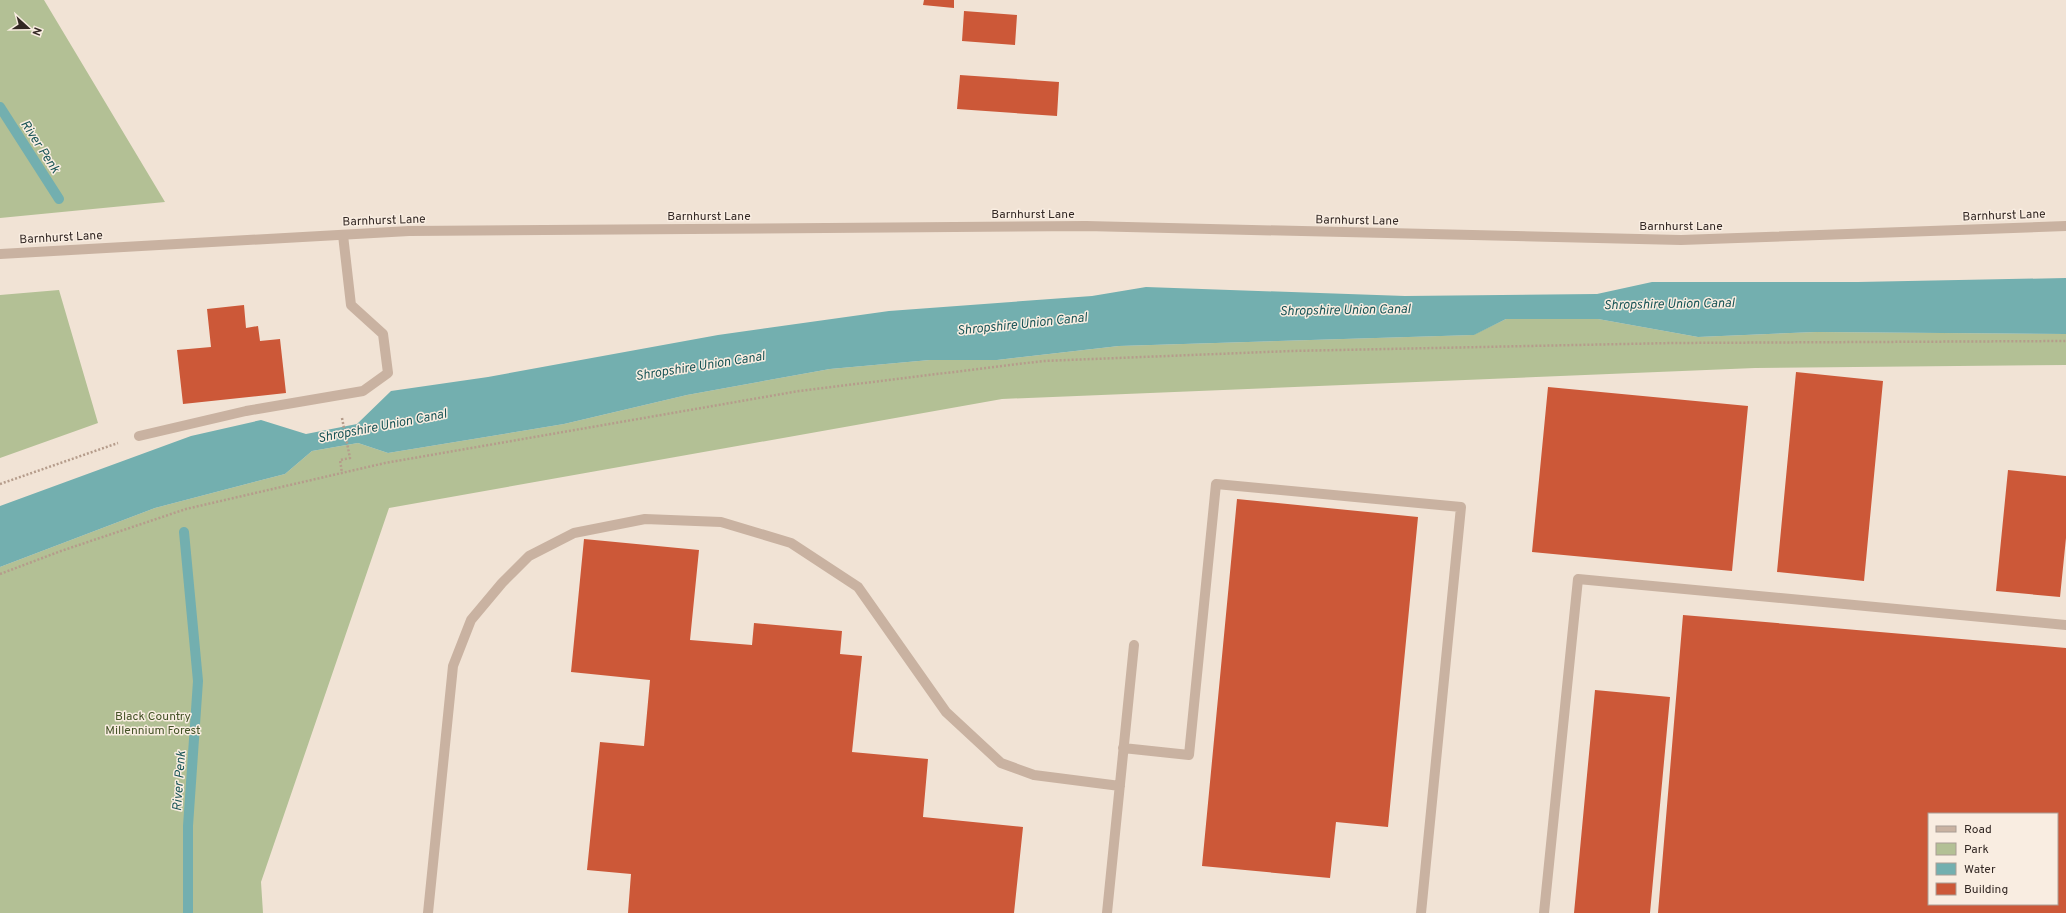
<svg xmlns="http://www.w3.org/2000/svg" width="2066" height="913" viewBox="0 0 2066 913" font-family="Overpass,sans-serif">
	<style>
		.green { fill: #b3c095 }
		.water { fill: #73afaf }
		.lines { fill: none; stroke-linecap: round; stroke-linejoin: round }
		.stream { stroke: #73afaf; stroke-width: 10 }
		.building { fill: #cc5838; fill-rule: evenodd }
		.path { stroke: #b59c8b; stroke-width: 2.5; stroke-dasharray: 2 2; stroke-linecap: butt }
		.service { stroke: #c9b2a1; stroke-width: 10 }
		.tertiary { stroke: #c9b2a1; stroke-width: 10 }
		.labels { text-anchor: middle; stroke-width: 3; stroke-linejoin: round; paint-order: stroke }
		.street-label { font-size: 12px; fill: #332824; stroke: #f9ede1 }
		.park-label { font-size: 12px; fill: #445227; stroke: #f9ede1 }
		.water-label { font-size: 13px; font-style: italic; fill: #185456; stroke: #f9ede1 }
	</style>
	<rect width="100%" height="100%" fill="#f1e3d5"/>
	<path class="green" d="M0 0H44L165 202 0 218Z
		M59 290 98 423 0 458V295Z
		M1506 319H1598L1698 337 1816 332 2066 334V365L1755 368 1002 399 389 508 261 882 263 913H0V567L155 508 285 474 312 451 358 443 388 453 564 424 687 395 830 369 930 360H997L1119 346 1473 335Z"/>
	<path class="water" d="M2066 278V334L1816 332 1698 337 1598 319H1506L1474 335 1119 346 997 360H930L830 369 687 395 564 424 388 453 358 443 312 451 285 474 155 508 0 567V506L191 436 261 420 306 434 357 424 391 391 488 377 718 335 889 311 1092 296 1146 287 1405 296 1597 294 1652 282H1858Z"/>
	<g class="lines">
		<path class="stream" d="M0 107 59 199
			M184 532 198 681 188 826V913"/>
	</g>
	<path class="building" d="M924 0H954V8L923 5Z
		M964 11 1017 15 1015 45 962 41Z
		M960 75 1059 82 1057 116 957 109Z
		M244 305 246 328 258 326 260 341 280 339 286 393 183 404 177 350 211 347 207 309Z
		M1796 372 1883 381 1864 581 1777 572Z
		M1548 387 1748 406 1732 571 1532 552Z
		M2008 470 2066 476V538L2060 597 1996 591Z
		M1237 499 1418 517 1388 827 1336 822 1330 878 1202 866Z
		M584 539 699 550 690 640 752 645 754 623 842 631 840 654 862 656 852 752 928 759 923 817 1023 827 1014 913H628L631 874 587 870 600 742 644 746 650 680 571 672Z
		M1683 615 2066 648V913H1658ZM1929 814H2057V904H1929Z
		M1595 690 1670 697 1650 913H1574Z"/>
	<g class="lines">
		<path class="path" d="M342 418 350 458 340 460 342 473
			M0 484 118 443
			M0 574 61 551 186 509 385 463 799 391 1043 361 1291 351 1672 343 2066 341"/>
		<path class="service" d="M139 436 246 411 363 391 388 373 383 334 351 305 343 235
			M1123 748 1189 755 1216 484 1461 507 1421 913
			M428 913 453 666 471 620 502 583 529 556 574 533 645 519 721 522 791 543 858 587 946 712 1001 763 1034 775 1120 786
			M1107 913 1134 645
			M1544 913 1578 579 2066 625"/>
		<path class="tertiary" d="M0 254 409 231 1086 226 1681 240 2066 226"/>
	</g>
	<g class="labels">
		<g class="street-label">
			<text x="1033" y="218">Barnhurst Lane</text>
			<text transform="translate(2004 215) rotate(-2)" y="4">Barnhurst Lane</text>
			<text x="709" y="220">Barnhurst Lane</text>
			<text transform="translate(384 220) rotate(-2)" y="4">Barnhurst Lane</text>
			<text transform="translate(1357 220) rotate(1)" y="4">Barnhurst Lane</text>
			<text x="1681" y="230">Barnhurst Lane</text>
			<text transform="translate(61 237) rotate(-3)" y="4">Barnhurst Lane</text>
		</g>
		<g class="park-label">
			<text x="153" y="720">Black Country<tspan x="153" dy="14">Millennium Forest</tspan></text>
		</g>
		<g class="water-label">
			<text transform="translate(41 146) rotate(57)" y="5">River Penk</text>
			<text transform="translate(1669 303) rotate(-1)" y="5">Shropshire Union Canal</text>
			<text transform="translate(1345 309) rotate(-1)" y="5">Shropshire Union Canal</text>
			<text transform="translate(1022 323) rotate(-6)" y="5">Shropshire Union Canal</text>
			<text transform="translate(700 365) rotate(-9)" y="5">Shropshire Union Canal</text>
			<text transform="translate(382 425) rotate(-11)" y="5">Shropshire Union Canal</text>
			<text transform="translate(178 781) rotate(-86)" y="5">River Penk</text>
		</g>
	</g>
	<rect x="1928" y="813" width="130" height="92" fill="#f9ede1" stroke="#aa9e95"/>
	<rect x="1936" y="826" width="20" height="6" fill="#c9b2a1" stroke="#aa9e95"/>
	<text x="1964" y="833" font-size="12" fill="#332824">Road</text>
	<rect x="1936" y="843" width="20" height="12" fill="#b3c095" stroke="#aa9e95"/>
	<text x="1964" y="853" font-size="12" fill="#332824">Park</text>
	<rect x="1936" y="863" width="20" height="12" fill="#73afaf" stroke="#aa9e95"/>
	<text x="1964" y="873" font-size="12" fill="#332824">Water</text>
	<rect x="1936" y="883" width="20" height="12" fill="#cc5838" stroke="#aa9e95"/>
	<text x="1964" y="893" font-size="12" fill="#332824">Building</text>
	<g transform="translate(28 28) rotate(111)" stroke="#f9ede1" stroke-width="3" paint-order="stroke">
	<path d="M0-3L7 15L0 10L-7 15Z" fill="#332824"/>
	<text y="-6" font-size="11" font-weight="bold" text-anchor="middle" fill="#332824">N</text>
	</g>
</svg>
